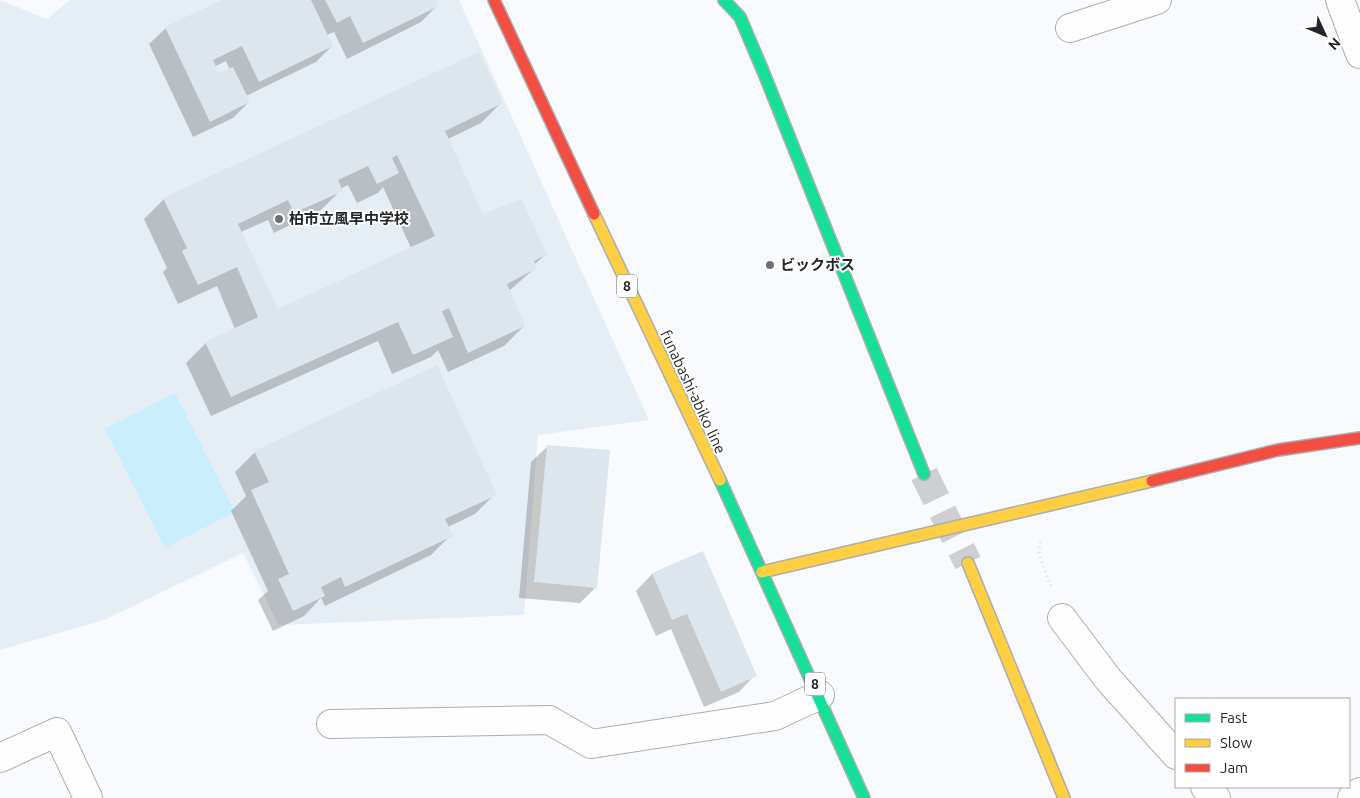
<svg xmlns="http://www.w3.org/2000/svg" width="1360" height="798" viewBox="0 0 1360 798" font-family="Ubuntu,'Noto Sans JP',sans-serif">
	<style>
		.built { fill: #e6eef5 }
		.water { fill: #caeefe }
		.shadow { fill: #0003; fill-rule: evenodd }
		.building { fill: #dde5ed; fill-rule: evenodd }
		.lines { fill: none; stroke-linecap: round; stroke-linejoin: round }
		.secondary-tunnel { stroke: #cdcfd2; stroke-width: 28; stroke-dasharray: 28 14; stroke-linecap: butt }
		.street-casing { stroke: #abadaf; stroke-width: 30 }
		.fast-casing { stroke: #abadaf; stroke-width: 14 }
		.slow-casing { stroke: #abadaf; stroke-width: 14 }
		.jam-casing { stroke: #abadaf; stroke-width: 14 }
		.path { stroke: #dededf; stroke-width: 3; stroke-dasharray: 1 4; stroke-linecap: butt }
		.street { stroke: #fefeff; stroke-width: 28 }
		.fast { stroke: #16e098; stroke-width: 11 }
		.slow { stroke: #ffcf43; stroke-width: 11 }
		.jam { stroke: #f24e42; stroke-width: 11 }
		.poi-dot { fill: #6e7072; stroke: #fff; stroke-width: 2 }
		.labels { text-anchor: middle; stroke-width: 4; stroke-linejoin: round; paint-order: stroke }
		.shield { fill: #fff; stroke: #656668; stroke-width: 1 }
		.shield-label { font-size: 14px; font-weight: bold; fill: #232527 }
		.poi-label { font-size: 15px; font-weight: bold; fill: #232527; stroke: #fff; text-anchor: start }
		.street-label { font-size: 15px; fill: #232527; stroke: #fff }
	</style>
	<rect width="100%" height="100%" fill="#f8fafd"/>
	<path class="built" d="M0 0 47 19 70 0H459L649 420 538 435 524 615 279 625 243 553 104 620 0 650Z"/>
	<path class="water" d="M175 393 235 512 165 548 105 429Z"/>
	<path class="shadow" d="M224 0H435L437 6 421 22 347 59 334 32 327 35 332 46 316 62 246 96 249 102 233 118 193 137 149 44 166 28ZM226 61 230 70 218 75 214 67Z
		M501 103 481 123 448 139 483 216 546 254 534 265 535 268 509 291 524 326 504 346 448 372 438 350 431 357 392 374 378 341 211 416 186 363 206 343 235 329 217 286 178 304 163 272 167 268 144 219 164 199ZM348 185 357 203 378 193 383 187 411 248 277 311 241 232 268 220 274 233 321 210 341 190 340 189Z
		M548 446 596 587 580 603 519 598 531 462Z
		M255 452 495 494 475 514 448 527 451 535 431 555 325 606 321 598 304 616 273 631 258 600 268 591 231 511 246 496 235 472Z
		M702 552 755 675 739 692 704 707 671 629 656 636 636 591 652 574Z"/>
	<path class="building" d="M221 0H311L333 46 259 82 242 46 213 60 219 73 233 67 250 102 210 122 165 27Z
		M325 0H436L439 6 363 43 350 16 337 23Z
		M479 52 503 103 445 131 483 214 521 199 547 254 534 261 537 268 507 284 525 326 468 353 449 308 442 311 453 337 413 355 398 322 231 397 205 342 258 317 237 267 198 285 182 251 187 248 163 198ZM397 155 435 236 278 309 238 224 288 200 294 213 343 191 338 180 368 166 377 184 399 173 392 158Z
		M437 365 497 495 445 519 453 536 345 587 341 577 321 587 325 596 293 611 278 579 289 574 251 490 269 482 254 451Z
		M547 445 610 450 597 588 534 582Z
		M703 551 757 676 721 692 687 614 672 620 652 573Z"/>
	<g class="lines">
		<path class="secondary-tunnel" d="M924 474 968 563"/>
		<g class="street-casing">
			<path id="street" d="M1340 0 1360 54
				M1070 28 1157 0
				M1062 618 1108 679 1176 755
				M331 724 549 720 591 744 775 716 820 695
				M0 758 57 732 88 798
				M1205 787 1216 798
				M1352 798 1360 792"/>
		</g>
		<g class="fast-casing">
			<path id="fast" d="M724 0 740 17 763 71 924 474
				M720 480 864 798"/>
		</g>
		<g class="slow-casing">
			<path id="slow" d="M594 214 720 480
				M968 563 1064 798
				M762 572 1152 481"/>
		</g>
		<g class="jam-casing">
			<path id="jam" d="M494 0 594 214
				M1152 481 1278 450 1360 438"/>
		</g>
		<path class="path" d="M1040 542 1039 554 1052 589"/>
		<use href="#street" class="street"/>
		<use href="#fast" class="fast"/>
		<use href="#slow" class="slow"/>
		<use href="#jam" class="jam"/>
	</g>
	<g class="poi-dot">
		<circle cx="279" cy="219" r="5"/>
		<circle cx="770" cy="265" r="5"/>
	</g>
	<g class="labels">
		<g class="shield">
			<rect x="617" y="274.5" width="20" height="23" rx="4"/>
			<rect x="805" y="672.5" width="20" height="23" rx="4"/>
		</g>
		<g class="shield-label">
			<text x="627" y="291">8</text>
			<text x="815" y="689">8</text>
		</g>
		<g class="poi-label">
			<text x="289" y="224">柏市立風早中学校</text>
			<text x="780" y="270">ビックボス</text>
		</g>
		<g class="street-label">
			<text transform="translate(693 392) rotate(65)" y="5">funabashi-abiko line</text>
		</g>
	</g>
	<rect x="1175" y="698" width="175" height="90" fill="#ffffff" stroke="#a7a8a9"/>
	<rect x="1185" y="714" width="25" height="8" fill="#16e098" stroke="#a7a8a9"/>
	<text x="1220" y="723" font-size="15" fill="#232527">Fast</text>
	<rect x="1185" y="739" width="25" height="8" fill="#ffcf43" stroke="#a7a8a9"/>
	<text x="1220" y="748" font-size="15" fill="#232527">Slow</text>
	<rect x="1185" y="764" width="25" height="8" fill="#f24e42" stroke="#a7a8a9"/>
	<text x="1220" y="773" font-size="15" fill="#232527">Jam</text>
	<g transform="translate(1325 35) rotate(134)" stroke="#ffffff" stroke-width="4" paint-order="stroke">
	<path d="M0-4L9 19L0 12L-9 19Z" fill="#232527"/>
	<text y="-8" font-size="14" font-weight="bold" text-anchor="middle" fill="#232527">N</text>
	</g>
</svg>
